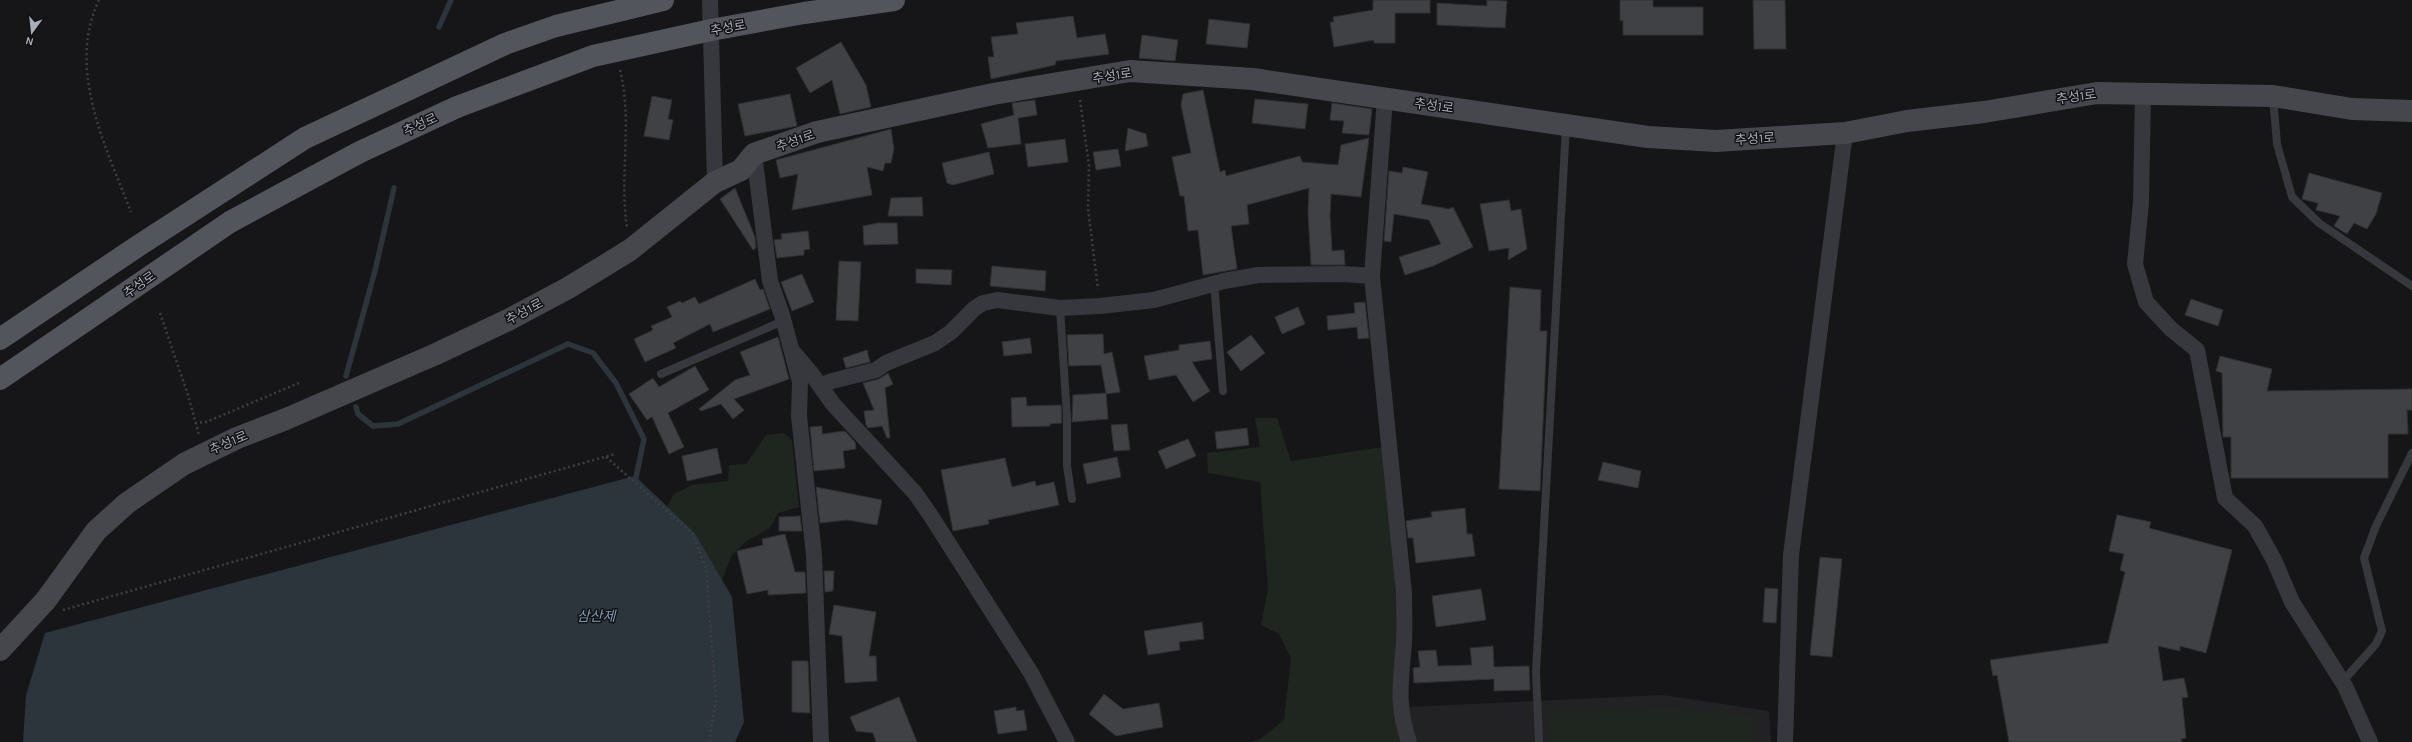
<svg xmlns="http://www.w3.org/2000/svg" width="2412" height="742" viewBox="0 0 2412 742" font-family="Karla,'Noto Sans KR',sans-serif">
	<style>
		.built { fill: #222225 }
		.green { fill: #1e261f }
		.water { fill: #2c353c }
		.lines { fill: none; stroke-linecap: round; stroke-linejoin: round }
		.stream { stroke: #2c353c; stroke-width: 5.5 }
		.building { fill: #404145; stroke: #303034 }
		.path { stroke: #3d3f44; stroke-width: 2.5; stroke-dasharray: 2 3; stroke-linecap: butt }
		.lane { stroke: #37383d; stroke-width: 8 }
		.street { stroke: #37383d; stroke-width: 16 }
		.secondary { stroke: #45474d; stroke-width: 22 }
		.primary { stroke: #53555c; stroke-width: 22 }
		.labels { text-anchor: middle; stroke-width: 3; stroke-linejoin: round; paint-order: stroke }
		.street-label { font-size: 13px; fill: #a8adb8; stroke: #111113 }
		.water-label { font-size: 14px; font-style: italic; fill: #7f9bb3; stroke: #111113 }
	</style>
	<rect width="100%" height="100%" fill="#161618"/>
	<path class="built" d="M1663 695 1769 711 1771 742H1417L1406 707Z"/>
	<path class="green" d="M1255 418H1277L1291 461 1383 447 1391 514 1405 742H1250L1259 740 1284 720 1291 658 1279 634 1261 625 1268 589 1260 482 1208 473 1207 453 1260 447Z
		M784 433 792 440 799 507 778 513 770 528 748 540 732 555 722 580 695 533 667 507 674 494 692 485 728 481 729 465 746 464 766 435Z
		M1673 708 1752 716 1753 742H1550L1549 713Z"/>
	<path class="water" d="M635 476 695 533 732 597 744 722 735 742H23L26 695 45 633Z"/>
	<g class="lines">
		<path class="stream" d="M439 27 451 0
			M346 376 375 271 394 188
			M356 407 358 414 373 426 398 424 568 344 593 353 616 383 644 439 635 482"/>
	</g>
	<path class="building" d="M1373 0H1430V13H1395V43H1374V40L1334 47 1330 22H1334L1333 17 1373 10Z
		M1487 0 1507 1 1505 28 1437 25V3L1487 6Z
		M1620 0H1653V7H1703V35H1623V20L1620 21Z
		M1753 0H1785L1786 49H1754Z
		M1073 16 1077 38 1105 34 1109 54 1056 61 1055 65 991 79 988 57H994L991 37 1018 34 1016 23Z
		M1209 19 1250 24 1247 48 1206 44Z
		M1142 35 1178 40 1175 61 1139 58Z
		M841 42 866 85 871 107 840 114 832 80 810 93 796 68Z
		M1203 90 1220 172 1225 170 1226 176 1300 156 1302 162 1338 165 1341 145 1369 138 1361 197 1331 194 1330 216 1332 251 1344 250 1345 265H1311L1308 212 1309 188 1247 205 1249 224 1231 226 1237 269 1203 275 1198 230 1188 231 1184 196H1180L1172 157 1191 153 1181 105 1183 94Z
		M790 94 797 126 745 136 738 104Z
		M652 96 672 100 668 119 673 120 669 140 644 136Z
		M1255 99 1308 104 1305 129 1252 123Z
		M1035 100 1037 115 1018 118 1021 144 988 148 981 124 1014 115 1012 103Z
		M1332 103 1372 109 1369 135 1342 133 1344 121 1330 120Z
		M1128 128 1146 134 1148 146 1125 151Z
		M891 129 894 149 891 163H885L883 171 867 167 872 195 792 210 798 174 780 178 776 160Z
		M1065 139 1068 162 1028 167 1025 144Z
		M1118 149 1121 166 1096 170 1093 152Z
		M989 152 994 174 953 185 947 183 942 163Z
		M1403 167 1428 172 1421 204 1449 209 1453 207 1473 247 1433 266 1405 275 1399 257 1441 244 1429 220 1394 214 1391 242 1384 241 1389 171 1402 173Z
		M2309 173 2382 193 2376 214 2367 229 2354 223 2347 234 2334 226 2340 216 2316 210 2318 203 2302 199Z
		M735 188 755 237 756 248 753 250 720 199Z
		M922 197 923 216H888L891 198Z
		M1509 200 1511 211 1521 209 1527 249 1508 260 1509 248 1489 251 1480 204Z
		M878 223H897L898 244 864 245 863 226Z
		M808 231 810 249 804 250V255L777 258 774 240 782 239 781 234Z
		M839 261 861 262 858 321 836 320Z
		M992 266 1046 271 1045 291 990 286Z
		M916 269 952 270 951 285 916 283Z
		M802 274 814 302 792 311 781 282Z
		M755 279 760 290 763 289 770 309 713 332 710 324 673 343 676 348 645 362 634 339 653 330 651 326 672 317 667 307 680 301 682 303 695 297 699 304Z
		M1510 287 1541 290 1540 331H1547L1540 491 1499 489Z
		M2191 299 2223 310 2218 326 2185 315Z
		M1365 302 1369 338 1358 339 1357 327 1328 330 1327 316 1355 313 1354 303Z
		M1298 307 1305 324 1282 334 1275 317Z
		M1103 334 1104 354 1112 352 1120 392 1106 394 1101 365 1069 366 1067 335Z
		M1251 335 1265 353 1241 371 1227 352Z
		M778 337 789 379 734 399 744 410 733 419 721 404 701 411 699 409 735 380 750 375 740 352Z
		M1030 338 1032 353 1004 356 1002 342Z
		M1210 341 1212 359 1192 362 1210 391 1193 402 1176 375 1149 380 1144 356 1179 350V345Z
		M867 350 870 362 846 368 843 358Z
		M2220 356 2272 369 2267 391 2412 389V410H2407L2408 434H2388V478H2231V437H2223L2222 373 2216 371Z
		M695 366 709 390 668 413 684 447 669 454 652 417 647 420 629 394 653 378 659 387Z
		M888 373 893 384 885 388 890 438H887L882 426 868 428 866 425 864 411 874 410 863 383 879 379Z
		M1106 393 1108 419 1072 422 1073 395Z
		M1026 397 1027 406 1061 405 1062 423 1050 424V426L1012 427 1011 398Z
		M1127 424 1130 450 1114 451 1111 425Z
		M822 426V434L845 431 855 442 856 449 843 451 845 468 814 471 810 427Z
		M1247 428 1249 445 1217 449 1215 432Z
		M1188 439 1196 456 1166 469 1158 451Z
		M717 448 722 473 687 481 682 456Z
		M1117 457 1121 477 1087 484 1083 464Z
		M1005 458 1012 487 1035 481 1036 486 1054 482 1059 505 988 520 989 524 953 531 941 470Z
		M1603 462 1641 471 1638 488 1598 480Z
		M816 487 882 500 877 525 847 520 820 523Z
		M1465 508 1467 534H1472L1475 556 1416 563 1413 538H1408L1406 521 1432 517 1431 512Z
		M2117 515 2151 522 2149 528 2232 550 2206 653 2180 646V651L2158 646 2163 681 2184 678 2188 697 2182 698 2186 738 2181 739 2182 742H2009L1997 675 1993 676 1990 660 2108 643 2125 572 2120 570 2124 554 2109 551Z
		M800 516 802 531H779V517Z
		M785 534 795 572H805L806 593 768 595V590L747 594 737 551 763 545 762 539Z
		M1820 557 1842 559 1832 657 1810 655Z
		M824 571H834L833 591 825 592Z
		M1765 588 1778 589 1776 623 1763 622Z
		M1481 589 1486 620 1436 627 1432 596Z
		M834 605 876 612 869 656H876L877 681 845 683 842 636 829 634Z
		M1202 622 1204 639 1179 642 1180 650 1148 655 1144 631Z
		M1493 646 1494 667 1529 666 1530 690 1494 691V679L1414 683 1413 668 1420 667 1418 651 1436 650 1438 666 1472 665 1470 648Z
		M792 661H808L810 713 792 712Z
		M1104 694 1123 709 1159 703 1163 727 1116 736 1089 714Z
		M899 697 917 742H876L873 733 856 731 850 717Z
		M1016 707V711L1024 710 1027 730 998 734 994 711Z"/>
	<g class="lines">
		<path class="path" d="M99 0C66 69 106 147 131 212
			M620 70C633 122 619 175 627 228
			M1080 100 1089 166 1088 209 1098 289
			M160 313 188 395 199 435
			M195 423 206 422 299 383
			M606 457 692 533 706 568 716 699 709 742
			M63 610 615 454"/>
		<path class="lane" d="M2273 97 2277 144 2292 197 2319 223 2412 286
			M1214 283 1223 391
			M1060 308 1067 417V466L1072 499
			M661 374 783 321
			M2342 682 2376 644 2382 631 2364 558 2376 526 2412 453
			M1539 742 1536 672 1566 126"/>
		<path class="street" d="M710 0 715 182
			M2143 93 2141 203 2135 264 2146 302 2171 329 2197 350 2225 498 2255 526 2274 560 2292 602 2345 686 2370 742
			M1385 98 1372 276 1404 593C1404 609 1405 626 1404 642 1401 682 1396 703 1409 742
			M754 154 770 281 782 315 800 382 799 416 814 555 821 742
			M793 352 811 373 833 404 915 493 931 516 1031 673 1067 742
			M820 386 832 381 876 370 886 363 935 343 951 332 975 308 983 303 997 300 1060 308 1100 306 1154 300 1224 281 1258 275 1343 274 1372 276
			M1785 742 1791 555 1845 133"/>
		<path class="secondary" d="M0 650 46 600 96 531 127 503 184 464 237 438 286 419 436 354 508 320 568 288 630 250 715 182 741 170 754 154 817 132 993 94 1130 71 1253 79 1648 137 1716 141 1845 133 1907 121 1984 112 2097 93 2273 96 2352 109 2412 111"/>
		<path class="primary" d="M0 339 138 246 305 138 505 44 556 26 663 0
			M0 379 230 222 360 152 457 107 593 56 711 30 804 13 894 0"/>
	</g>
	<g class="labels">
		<g class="street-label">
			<text transform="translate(728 27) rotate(-11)" y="5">추성로</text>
			<text transform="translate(1112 75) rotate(-9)" y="5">추성1로</text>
			<text transform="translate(2076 96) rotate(-8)" y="5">추성1로</text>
			<text transform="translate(1434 105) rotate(8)" y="5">추성1로</text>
			<text transform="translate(420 124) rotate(-25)" y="5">추성로</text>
			<text transform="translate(1755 138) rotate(-4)" y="5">추성1로</text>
			<text transform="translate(795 140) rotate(-19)" y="5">추성1로</text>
			<text transform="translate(139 284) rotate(-35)" y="5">추성로</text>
			<text transform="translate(524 311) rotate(-28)" y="5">추성1로</text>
			<text transform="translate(228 442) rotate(-23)" y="5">추성1로</text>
		</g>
		<g class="water-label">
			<text x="596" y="621">삼산제</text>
		</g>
	</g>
	<g transform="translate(32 32) rotate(195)" stroke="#111113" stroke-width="3" paint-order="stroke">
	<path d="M0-3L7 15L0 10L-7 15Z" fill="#a8adb8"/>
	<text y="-6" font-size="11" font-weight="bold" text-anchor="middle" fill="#a8adb8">N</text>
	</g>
</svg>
